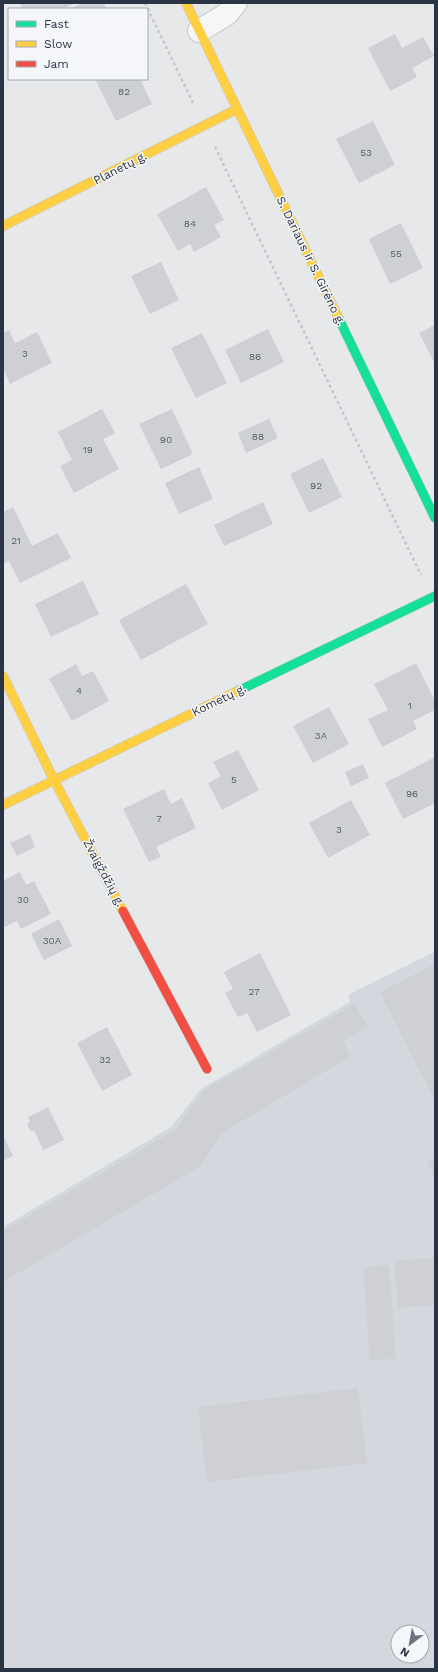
<svg xmlns="http://www.w3.org/2000/svg" width="438" height="1672" viewBox="0 0 438 1672" font-family="'Work Sans',sans-serif">
	<style>
		.built { fill: #d4d7dd; fill-rule: evenodd }
		.building { fill: #ced0d3 }
		.lines { fill: none; stroke-linecap: round; stroke-linejoin: round }
		.street-casing { stroke: #c4c6c8; stroke-width: 24 }
		.fast-casing { stroke: #c4c6c8; stroke-width: 10 }
		.slow-casing { stroke: #c4c6c8; stroke-width: 10 }
		.jam-casing { stroke: #c4c6c8; stroke-width: 10 }
		.path { stroke: #c5c6ca; stroke-width: 2.5; stroke-dasharray: 3 3; stroke-linecap: butt }
		.street { stroke: #f5f6f7; stroke-width: 22 }
		.fast { stroke: #16e098; stroke-width: 9 }
		.slow { stroke: #ffcf43; stroke-width: 9 }
		.jam { stroke: #f24e42; stroke-width: 9 }
		.labels { text-anchor: middle; stroke-width: 3; stroke-linejoin: round; paint-order: stroke }
		.number-label { font-size: 10px; fill: #545c69 }
		.street-label { font-size: 12px; fill: #2b3445; stroke: #f4f6f9 }
	</style>
	<rect width="100%" height="100%" fill="#e6e8ea"/>
	<path class="built" d="M435 952V1669H3V1227L171 1127 201 1089 350 1002 349 994ZM398 1632H422V1656H398Z"/>
	<path class="building" d="M20 3H75L63 9H23Z
		M83 3H104L106 9H70Z
		M395 34 402 48 423 37 434 56 412 68 417 77 390 91 368 48Z
		M95 79H140L152 104 116 121Z
		M373 121 395 165 359 183 336 139Z
		M206 187 224 220 214 225 221 237 194 252 190 244 178 251 157 214Z
		M401 223 423 268 390 284 369 239Z
		M161 262 179 300 150 314 131 276Z
		M435 325V364L419 333Z
		M268 329 284 362 241 383 225 350Z
		M9 330 15 343 37 332 52 363 10 384 3 369V333Z
		M202 333 227 383 196 398 171 348Z
		M102 409 115 433 103 439 119 469 74 493 60 466 72 460 58 432Z
		M172 409 193 454 161 469 139 424Z
		M269 419 278 438 246 453 238 433Z
		M323 458 342 497 309 513 290 474Z
		M199 467 213 499 179 514 165 483Z
		M263 502 273 524 224 546 214 525Z
		M13 507 32 546 58 533 71 558 20 583 9 561 3 564V512Z
		M83 581 99 614 51 637 35 604Z
		M186 584 208 624 141 660 119 620Z
		M416 663 435 701V710L413 721 417 729 382 747 368 719 388 710 374 684Z
		M76 664 82 676 93 671 109 701 72 721 49 679Z
		M329 707 349 744 313 763 293 726Z
		M238 750 259 790 222 810 208 783 221 776 213 762Z
		M435 757V803L403 819 385 783Z
		M363 764 369 778 351 786 345 772Z
		M164 789 171 804 182 798 196 828 156 847 161 857 149 862 123 809Z
		M351 800 370 835 328 858 309 823Z
		M30 834 35 847 17 856 10 843Z
		M20 872 26 885 34 881 51 914 21 929 17 921 5 927 3 924V881Z
		M59 919 72 946 44 960 31 934Z
		M260 953 291 1015 257 1032 247 1013 238 1017 225 993 233 989 224 972Z
		M435 964V1101L380 992Z
		M355 1004 367 1026 343 1041 351 1056 222 1133 199 1167 3 1282V1231L175 1130 204 1090Z
		M107 1027 132 1075 102 1091 77 1043Z
		M48 1107 64 1140 43 1150 34 1130 31 1132 27 1124 30 1122 28 1117Z
		M3 1135 13 1156 3 1161Z
		M435 1158V1178L427 1162Z
		M435 1258V1305L398 1308 394 1261Z
		M389 1265 396 1359 370 1360 363 1267Z
		M358 1388 367 1463 207 1482 198 1407Z"/>
	<g class="lines">
		<g class="street-casing">
			<path id="street" d="M199 31 227 14 236 3"/>
		</g>
		<g class="fast-casing">
			<path id="fast" d="M338 317 435 518
				M238 691 435 596"/>
		</g>
		<g class="slow-casing">
			<path id="slow" d="M186 3 338 317
				M3 226 237 109
				M3 676 54 780 123 911
				M3 805 238 691"/>
		</g>
		<g class="jam-casing">
			<path id="jam" d="M123 911 207 1069"/>
		</g>
		<path class="path" d="M145 3 193 103
			M215 147 421 575"/>
		<use href="#street" class="street"/>
		<use href="#fast" class="fast"/>
		<use href="#slow" class="slow"/>
		<use href="#jam" class="jam"/>
	</g>
	<g class="labels">
		<g class="number-label">
			<text x="124" y="95">82</text>
			<text x="366" y="156">53</text>
			<text x="190" y="227">84</text>
			<text x="396" y="257">55</text>
			<text x="25" y="357">3</text>
			<text x="255" y="360">86</text>
			<text x="258" y="440">88</text>
			<text x="166" y="443">90</text>
			<text x="88" y="453">19</text>
			<text x="316" y="489">92</text>
			<text x="16" y="544">21</text>
			<text x="79" y="694">4</text>
			<text x="410" y="709">1</text>
			<text x="321" y="739">3A</text>
			<text x="234" y="783">5</text>
			<text x="412" y="797">96</text>
			<text x="159" y="822">7</text>
			<text x="339" y="833">3</text>
			<text x="23" y="903">30</text>
			<text x="52" y="944">30A</text>
			<text x="254" y="995">27</text>
			<text x="105" y="1063">32</text>
		</g>
		<g class="street-label">
			<text transform="translate(120 168) rotate(-27)" y="4">Planetų g.</text>
			<text transform="translate(311 261) rotate(64)" y="4">S. Dariaus ir S. Girėno g.</text>
			<text transform="translate(219 700) rotate(-26)" y="4">Kometų g.</text>
			<text transform="translate(104 873) rotate(62)" y="4">Žvaigždžių g.</text>
		</g>
	</g>
	<rect width="438" height="1672" fill="none" stroke="#2b3445" stroke-width="8"/>
	<rect x="8" y="8" width="140" height="72" fill="#f4f6f9" stroke="#a4a8b1"/>
	<rect x="16" y="21" width="20" height="6" fill="#16e098" stroke="#a4a8b1"/>
	<text x="44" y="28" font-size="12" fill="#2b3445">Fast</text>
	<rect x="16" y="41" width="20" height="6" fill="#ffcf43" stroke="#a4a8b1"/>
	<text x="44" y="48" font-size="12" fill="#2b3445">Slow</text>
	<rect x="16" y="61" width="20" height="6" fill="#f24e42" stroke="#a4a8b1"/>
	<text x="44" y="68" font-size="12" fill="#2b3445">Jam</text>
	<g transform="translate(410 1644) rotate(212)"><circle r="19" fill="#f4f6f9" stroke="#a4a8b1"/>
	<path d="M0-3L7 15L0 10L-7 15Z" fill="#6c737f"/>
	<text y="-6" font-size="11" font-weight="bold" text-anchor="middle" fill="#2b3445">N</text>
	</g>
</svg>
